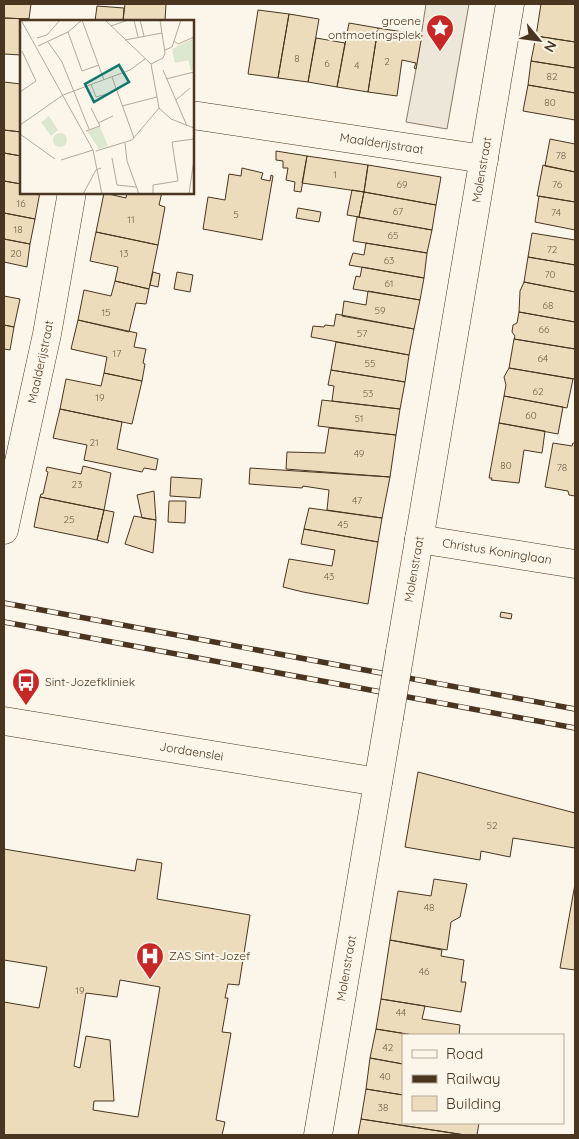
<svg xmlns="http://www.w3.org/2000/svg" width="579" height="1139" viewBox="0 0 579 1139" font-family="Quicksand,sans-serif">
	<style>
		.parking { fill: #ede7d9; stroke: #887966 }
		.building { fill: #ecdcbc; stroke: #4a3520; fill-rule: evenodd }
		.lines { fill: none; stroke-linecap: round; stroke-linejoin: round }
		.street-casing { stroke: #4a3520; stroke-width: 29 }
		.street { stroke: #fbf6e9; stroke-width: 28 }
		.rail-casing { stroke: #4a3520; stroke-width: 5.5 }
		.rail { stroke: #fbf6e9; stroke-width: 4; stroke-dasharray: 11; stroke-linecap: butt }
		.street-bridge-casing { stroke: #4a3520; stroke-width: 29; stroke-linecap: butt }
		.street-bridge { stroke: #fbf6e9; stroke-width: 28 }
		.labels { text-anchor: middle; stroke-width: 4; stroke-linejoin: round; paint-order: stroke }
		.number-label { font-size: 10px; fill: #725f47 }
		.poi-label { font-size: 12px; fill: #4a3520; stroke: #fbf6e9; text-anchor: start }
		.street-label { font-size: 12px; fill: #4a3520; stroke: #fbf6e9 }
		.inset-road { fill: none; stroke: #b4a999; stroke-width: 1 }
		.view { fill: #0f766e; fill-opacity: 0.15; stroke: #0f766e; stroke-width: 2.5 }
		.inset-edge { fill: none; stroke: #4a3520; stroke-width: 2.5 }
	</style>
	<rect width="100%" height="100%" fill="#fbf6e9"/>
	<path class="parking" d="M426 4H469L447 129 406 122 416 69Z"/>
	<path class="building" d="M4 4H31L29 19 4 18Z
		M125 4H166L165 21H123Z
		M541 4H575V42L536 36Z
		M97 6 124 8 123 21H95Z
		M258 10 289 14 278 78 248 74Z
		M289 14 319 19 308 82 278 78Z
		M4 18 29 19V21H21V55L4 54Z
		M349 23 378 28 368 92 337 87Z
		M378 28 422 35 416 69 414 68 416 63 402 60 397 96 368 92Z
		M536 36 575 42V68L531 61Z
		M316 38 345 43 337 87 308 82Z
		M531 61 575 68V93L528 85Z
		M4 82 21 84 20 109H21V132L4 130Z
		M528 85 575 93V120L523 111Z
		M4 130 21 132V156L4 153Z
		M550 139 575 144V172L545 166Z
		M276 151 307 156 301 192 294 191 295 182 286 180 288 168H283V161L276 160Z
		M4 153 21 156V184L4 181Z
		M307 156 368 165 364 192 302 183Z
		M368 165 441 177 436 205 364 192Z
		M543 165 575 172V202L537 196Z
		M242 168 263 173 261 179 270 181 271 175 273 176 262 240 203 229 208 197 225 200 229 174 241 176Z
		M4 181 21 184V192H40L35 219 4 213Z
		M352 190 364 192 359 217 347 215Z
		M127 192H162L159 205 165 207 158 245 96 232 104 193 126 198Z
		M364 192 436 205 432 230 359 217Z
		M539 196 575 202V230L535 222Z
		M298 208 321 212 319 222 296 218Z
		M4 213 35 219 30 244 4 239Z
		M357 217 432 230 427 253 353 241Z
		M96 232 158 245 149 289 115 281 118 267 90 261Z
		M532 233 575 240V265L528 257Z
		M4 239 30 244 27 267 4 262Z
		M366 243 427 253 424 278 349 265 353 253 364 255Z
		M528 257 575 265V292L524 282Z
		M362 267 424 278 420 300 353 289 356 276 360 277Z
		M153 272 160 274 158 287 150 285Z
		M177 272 193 275 190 292 174 289Z
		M115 281 149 289 146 304 136 303 129 332 78 320 84 290 111 296Z
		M524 282 575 292V322L519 312 520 291Z
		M368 291 420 300 414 329 342 316 344 301 366 305Z
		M4 296 20 299 14 327 4 325Z
		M519 312 575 322V349L514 339 515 336 512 332 513 325 517 323Z
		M336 314 414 329 409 355 311 337 313 326 324 327 325 325 334 326Z
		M78 320 137 333 134 347 146 349 143 363 145 364 142 381 104 373 107 357 71 349Z
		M4 325 14 327 10 350 4 349Z
		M514 339 575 349V379L509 368Z
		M336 342 409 355 405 382 331 370Z
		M509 368 573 379 567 408 504 396 506 385 504 377Z
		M331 370 405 382 400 409 332 401 334 386 328 385Z
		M104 373 142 381 132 424 60 409 66 379 101 386Z
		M504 396 563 407 558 434 499 423Z
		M322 400 400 409 396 435 318 426Z
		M60 409 122 422 117 449 158 459 156 470 144 468 142 472 84 460 87 445 53 438Z
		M499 423 545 431 542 453 524 450 519 483 491 480 492 478H489Z
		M329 428 396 435 390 477 286 469 287 452 325 453Z
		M553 443 572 446 573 443H575V496L569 495 568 491 545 487Z
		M83 466 111 473 104 510 40 497 41 494H43L48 472 46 471 47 467 81 474Z
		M250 468 390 477 382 518 327 510 329 490 303 486 302 488 249 484Z
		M171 477 202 479 200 498 170 496Z
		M154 491 156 520 142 518 137 495Z
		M40 497 104 510 97 540 34 527Z
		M169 501H186L185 523 168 522Z
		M309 508 382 518 378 542 304 529Z
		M104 510 114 512 108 543 97 540Z
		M134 516 156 520 153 553 125 544Z
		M304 529 378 542 368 604 303 592 283 587 289 559 332 566 335 550 301 544Z
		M501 612 512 614 511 619 500 617Z
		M418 772 575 813V848L513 838 510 857 481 851 480 860 405 847Z
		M4 849 135 871 137 859 162 863 157 899 250 915 239 985 228 984 225 998H228L222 1032 231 1033 216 1120 225 1122 222 1135H4V1002L39 1008 47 967 4 960ZM120 980 160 987 138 1117 93 1110 94 1101H114L110 1040 86 1036 80 1068 74 1066 86 993 117 997Z
		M434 879 467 884 460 917 451 922 447 950 390 940 398 891 431 896Z
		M575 884V970L560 968Z
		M390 940 442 950 441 956 464 960 461 982H466L461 1012 381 999Z
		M381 999 425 1006 422 1019 460 1025 459 1035H413L376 1029Z
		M376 1029 413 1035H403V1064L370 1058Z
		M370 1058 403 1064V1095L366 1089Z
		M366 1089 403 1095V1123H479L477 1135H465L361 1119Z
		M361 1119 465 1135H358Z"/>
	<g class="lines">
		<g class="street-casing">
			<g id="street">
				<path id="s1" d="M192 115 484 159"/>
				<path id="s2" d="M4 530 47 334 72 192"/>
				<path id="s3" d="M419 539 575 564"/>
				<path id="s4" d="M400 652 510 4"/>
				<path id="s5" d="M4 721 378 782"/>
				<path id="s6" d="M318 1135 389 718"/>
			</g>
		</g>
		<use href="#street" class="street"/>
		<g class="rail-casing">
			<path id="rail" d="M4 603 575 709
				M4 622 575 728"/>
		</g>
		<use href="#rail" class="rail"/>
		<g class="street-bridge-casing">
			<path id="street-bridge" d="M389 718 400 652"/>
		</g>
		<use href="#street-bridge" class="street-bridge"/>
	</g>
	<defs>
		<g id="sight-pin" transform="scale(1.4375)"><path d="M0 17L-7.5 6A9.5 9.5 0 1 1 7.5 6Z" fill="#c62828" stroke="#fbf6e9"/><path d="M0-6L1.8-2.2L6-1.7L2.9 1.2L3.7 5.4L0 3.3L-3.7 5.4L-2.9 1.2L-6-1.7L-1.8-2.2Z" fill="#fff"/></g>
		<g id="bus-pin" transform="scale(1.4375)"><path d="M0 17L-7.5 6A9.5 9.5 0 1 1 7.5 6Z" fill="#c62828" stroke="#fbf6e9"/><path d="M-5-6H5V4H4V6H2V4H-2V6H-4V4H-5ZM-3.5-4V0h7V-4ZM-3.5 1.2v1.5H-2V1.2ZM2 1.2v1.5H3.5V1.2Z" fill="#fff"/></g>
		<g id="hospital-pin" transform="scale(1.4375)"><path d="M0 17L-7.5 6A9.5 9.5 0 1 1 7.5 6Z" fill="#c62828" stroke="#fbf6e9"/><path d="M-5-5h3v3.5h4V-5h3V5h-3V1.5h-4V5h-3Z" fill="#fff"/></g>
	</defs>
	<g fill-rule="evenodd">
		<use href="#sight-pin" x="440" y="28"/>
		<use href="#bus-pin" x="26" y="682"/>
		<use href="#hospital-pin" x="150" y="956"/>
	</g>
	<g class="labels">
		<g class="number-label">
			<text x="297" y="62">8</text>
			<text x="387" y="65">2</text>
			<text x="327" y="67">6</text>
			<text x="357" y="69">4</text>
			<text x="552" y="80">82</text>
			<text x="550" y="106">80</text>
			<text x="561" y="159">78</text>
			<text x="335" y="178">1</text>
			<text x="402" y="188">69</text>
			<text x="557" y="188">76</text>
			<text x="21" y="207">16</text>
			<text x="398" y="215">67</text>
			<text x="556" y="216">74</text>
			<text x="236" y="218">5</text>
			<text x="131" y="223">11</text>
			<text x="18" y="233">18</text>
			<text x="393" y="239">65</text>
			<text x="552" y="253">72</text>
			<text x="16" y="257">20</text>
			<text x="124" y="257">13</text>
			<text x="389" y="264">63</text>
			<text x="550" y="278">70</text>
			<text x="389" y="287">61</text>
			<text x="548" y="309">68</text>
			<text x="380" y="314">59</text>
			<text x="106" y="316">15</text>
			<text x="544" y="333">66</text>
			<text x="362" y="337">57</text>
			<text x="117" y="357">17</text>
			<text x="543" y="362">64</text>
			<text x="370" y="367">55</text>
			<text x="538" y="395">62</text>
			<text x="368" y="397">53</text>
			<text x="100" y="401">19</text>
			<text x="531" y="419">60</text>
			<text x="359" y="422">51</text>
			<text x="94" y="446">21</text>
			<text x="359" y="457">49</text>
			<text x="506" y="469">80</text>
			<text x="562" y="471">78</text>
			<text x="77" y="488">23</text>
			<text x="357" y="504">47</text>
			<text x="69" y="523">25</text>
			<text x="343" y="528">45</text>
			<text x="329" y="580">43</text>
			<text x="492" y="829">52</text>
			<text x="429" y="911">48</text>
			<text x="424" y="975">46</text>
			<text x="80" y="994">19</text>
			<text x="401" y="1016">44</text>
			<text x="388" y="1051">42</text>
			<text x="385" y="1080">40</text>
			<text x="383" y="1111">38</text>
		</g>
		<g class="poi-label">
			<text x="421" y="25" text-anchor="end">groene<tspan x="421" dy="14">ontmoetingsplek</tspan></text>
			<text x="45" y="686">Sint-Jozefkliniek</text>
			<text x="169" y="960">ZAS Sint-Jozef</text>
		</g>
		<g class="street-label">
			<text dy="4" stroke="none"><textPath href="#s1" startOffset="192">Maalderijstraat</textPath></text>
			<text dy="4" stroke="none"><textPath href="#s4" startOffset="489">Molenstraat</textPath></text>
			<text dy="4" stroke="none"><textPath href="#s2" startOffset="172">Maalderijstraat</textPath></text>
			<text dy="4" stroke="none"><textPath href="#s3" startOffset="79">Christus Koninglaan</textPath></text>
			<text dy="4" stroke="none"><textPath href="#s4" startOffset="84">Molenstraat</textPath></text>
			<text dy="4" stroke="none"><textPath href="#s5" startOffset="190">Jordaenslei</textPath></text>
			<text dy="4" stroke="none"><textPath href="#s6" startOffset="169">Molenstraat</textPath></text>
		</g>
	</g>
	<g transform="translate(20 20)">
		<rect width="174" height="174" fill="#fbf6e9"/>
		<path d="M174 18V48L171 51 168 40 155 43 152 29ZM29 96 38 110 31 116 21 102ZM80 107 88 126 79 129 67 111ZM33 120a7 7 0 1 1 14 0a7 7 0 1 1-14 0Z" fill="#dce7d0"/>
		<path class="inset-road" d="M1 0 73 130 82 174M62 0 84 60M85 0 131 44 139 88M114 0 118 17M120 0 124 16M91 6 108 0M48 12 62 51 79 45M17 18 27 15 40 0M105 20 142 13M154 21 158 24 174 17M28 22 42 42 69 109M18 26 48 12 62 0M145 30 152 27 161 0M131 44 143 38 145 33 140 0M143 50 167 106M92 57 114 118M146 59 174 52M71 64 76 77 90 73M0 72 16 61 2 31M156 80 170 68M102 86 137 77M139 88 151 99 174 108M78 103 93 96M0 105 43 75 110 50 125 39M66 111 80 106 71 88M0 114 35 139M105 123 107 141 119 174M76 131 112 120 139 88M92 138 97 165 116 167M41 140 73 130M63 174 76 150 81 148M133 174V165L158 161 152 122 174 119M169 174 174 139"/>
		<path class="view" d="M99 45 109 62 74 82 65 64Z"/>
		<rect width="174" height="174" class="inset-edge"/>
	</g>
	<rect width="579" height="1139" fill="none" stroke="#4a3520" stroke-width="10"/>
	<rect x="402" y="1034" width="162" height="90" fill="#fbf6e9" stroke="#b4a999"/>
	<rect x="412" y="1050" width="25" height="8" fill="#fbf6e9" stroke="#b4a999"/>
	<text x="446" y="1059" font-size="15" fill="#4a3520">Road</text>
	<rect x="412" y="1075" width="25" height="8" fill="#4a3520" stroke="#b4a999"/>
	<text x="446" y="1084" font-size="15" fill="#4a3520">Railway</text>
	<rect x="412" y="1096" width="25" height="15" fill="#ecdcbc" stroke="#b4a999"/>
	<text x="446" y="1109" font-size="15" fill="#4a3520">Building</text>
	<g transform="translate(539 40) rotate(119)" stroke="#fbf6e9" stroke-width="4" paint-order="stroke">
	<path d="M0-4L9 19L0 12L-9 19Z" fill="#4a3520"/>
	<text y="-8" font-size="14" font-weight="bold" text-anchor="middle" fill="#4a3520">N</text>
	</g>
</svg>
